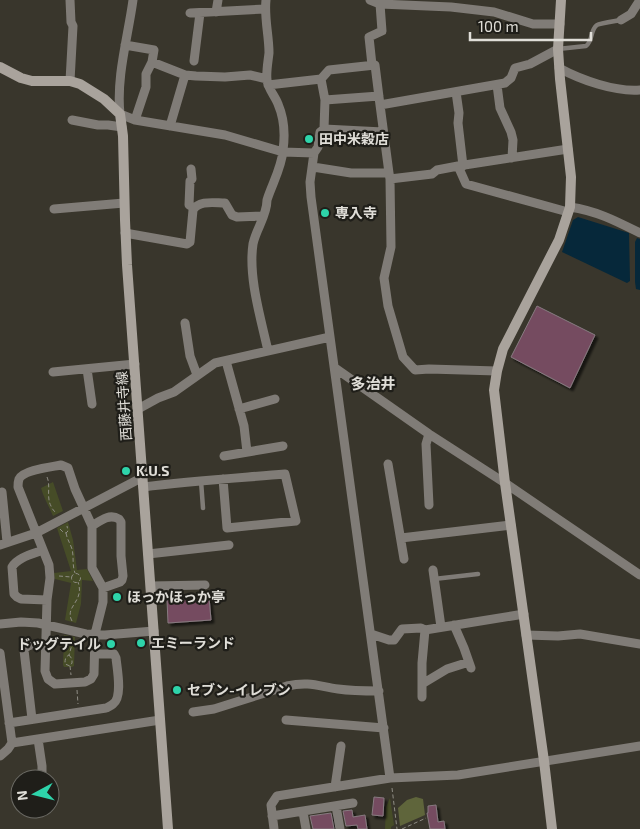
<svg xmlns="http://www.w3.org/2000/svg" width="640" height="829" viewBox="0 0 640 829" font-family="'Exo 2','Noto Sans JP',sans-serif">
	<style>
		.green { fill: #464c27 }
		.forest { fill: #5f653b }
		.water { fill: #06283a }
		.building { fill: #754c60; stroke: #877a80; filter: url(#shadow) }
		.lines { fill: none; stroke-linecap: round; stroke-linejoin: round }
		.path { stroke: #8f8d85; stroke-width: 1; stroke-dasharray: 4 2.5; stroke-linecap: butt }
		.lane { stroke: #807c77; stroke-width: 4.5 }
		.street { stroke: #807c77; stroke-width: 9 }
		.secondary { stroke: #a9a39c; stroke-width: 10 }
		.poi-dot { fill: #2ed4aa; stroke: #1f1e19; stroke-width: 2 }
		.labels { text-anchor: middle; stroke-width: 4.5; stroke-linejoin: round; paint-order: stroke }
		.poi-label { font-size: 14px; font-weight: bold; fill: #e0ded8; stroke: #1f1e19; text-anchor: start }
		.street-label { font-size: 14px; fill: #e0ded8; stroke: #1f1e19 }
		.neighbourhood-label { font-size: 15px; font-weight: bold; fill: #e0ded8; stroke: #1f1e19 }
	</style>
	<defs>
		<filter id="shadow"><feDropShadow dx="3" dy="3" stdDeviation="1" flood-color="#0009"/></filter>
	</defs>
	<rect width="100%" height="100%" fill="#39362c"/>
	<path class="green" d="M53 482 63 511 53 516C49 506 44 499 41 488Z
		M68 522 73 540 77 570 87 569 93 581 82 580 81 604 76 623 65 620 71 583 55 579 54 573 71 571 57 528Z
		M64 635 75 637 74 666 72 667H64L63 665Z
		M390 798 394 825 391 827V829H385L386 807Z"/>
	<path class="forest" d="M416 797 423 799 425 815 400 826 398 808 407 800Z"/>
	<path class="water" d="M578 217 629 233 630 281 627 283 562 252 573 220Z
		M637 238 640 239V290L636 289 635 282V242Z"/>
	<path class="building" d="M537 306 595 335 570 388 511 357Z
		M209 597 211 620 168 623 167 600Z
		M374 797 384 798 383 816 372 815Z
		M436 805 438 822 444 821 445 829H430L427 813H428V806Z
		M352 810 353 817 365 815 367 829H358L357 825 346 826 343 811Z
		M331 813 334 829H313L310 816Z"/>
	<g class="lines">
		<path class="path" d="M47 477C51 486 46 497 51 506 52 509 54 511 56 513
			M60 529 63 532 66 533 68 531 67 526
			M66 533C67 539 70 543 72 549 74 557 72 565 75 573
			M71.5 578a4.5 4.5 0 1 1 9 0a4.5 4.5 0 1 1-9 0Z
			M59 576 71 577
			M72 621C64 606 85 602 78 582
			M69 655 72 659V663L70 666 65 664C65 660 65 657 69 655L73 641
			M70 666 71 675
			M77 690 78 704
			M392 788 397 829
			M402 829 426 818"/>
		<path class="lane" d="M558 49 586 46C593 41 590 30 597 25 600 23 616 21 621 20
			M201 481 203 508
			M434 579 478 574"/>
		<path class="street" d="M133 0C128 37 116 77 120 114L135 120 225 135 283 152 314 153 310 182 311 197 390 778
			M266 0C264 18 269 35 269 53 268 62 266 72 267 80 268 89 275 96 278 104 284 118 285 136 283 150 282 167 272 184 267 200 267 216 256 229 253 244 248 277 261 319 268 351
			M370 0 380 4 451 7 494 12 533 24H560
			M216 12 218 0
			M190 13 265 9
			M621 20 631 14 640 0
			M125 45 154 50 152 62
			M194 61 200 13
			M372 65 369 37 382 31 380 4
			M559 68C581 80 615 92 640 90
			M321 79 325 100 379 96
			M70 81 73 26 71 22 70 0
			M268 85 321 79 329 70 375 65 380 105 505 83 511 78 515 68 530 64 558 49
			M497 85 500 108 511 132 513 140 512 158
			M456 92 459 113 458 123 463 166
			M380 105 389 173
			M72 120 98 125H108L122 127
			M135 120 146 87V74L152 62 185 75 196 76 225 77 250 75 267 79
			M170 126 185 75
			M324 129 325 100
			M314 153 318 147 320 132 324 129 383 132
			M458 166 568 149
			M313 167 351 173H389L390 179 432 174 437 170 458 166 466 184 568 212
			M191 169 192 179 190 181 189 205 194 208
			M390 179 391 247 384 278 388 306 403 357 415 370 429 369 497 371
			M570 207C597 211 616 221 640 233
			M54 209 124 203
			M125 233 187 244 190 242 193 210C199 200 214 203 225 203L232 215 237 217 263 216
			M185 323 190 356 197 375
			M226 361 244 426 247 452
			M335 368 429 434 505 483 640 575
			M87 369 92 404
			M53 372 135 364
			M138 409 158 398 174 392 215 363 330 337
			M239 409 275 399
			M224 456 283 446
			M388 464 404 559
			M61 465 68 468 75 489 92 526V568L103 588V602L95 634 94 674 91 679 85 682 55 684 48 679 45 671 47 600 50 578 49 565 18 487C18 485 18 482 19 479 23 470 51 467 61 465Z
			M143 487C190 481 238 478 285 474L296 521 227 528 223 479
			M2 492 7 542
			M429 505 426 444 429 434
			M92 526C100 521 109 513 119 519L121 522V556L123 576 122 580 120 582 103 588
			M401 538 511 525
			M0 545 36 533 143 477
			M43 550C33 554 18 557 12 567L14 594 17 597 21 599 47 600
			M148 554 229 545
			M433 570 441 627
			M151 586 205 585
			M0 624 21 622 38 623 86 634 105 635 154 631
			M454 625 464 648 471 668
			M371 634 389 640H394L402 629 421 628 425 630
			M526 635 558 636 580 634 640 644
			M0 653 12 743 160 720
			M422 684 447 669 469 662
			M422 697V663L425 630 524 614
			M193 712 214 709 287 686C309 681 318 686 338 689 352 691 365 691 379 691
			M32 719 24 650C28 642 38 645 46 646
			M286 720 384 728
			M9 723 106 708C108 707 111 706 113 704 123 697 117 669 116 658L114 654H95
			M38 739 42 766V779
			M0 756 8 749 12 743
			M335 787 341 746
			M336 806 340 829
			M44 809V810
			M303 812 306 829
			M272 816 353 803
			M274 829 271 805 277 796 390 778 458 775 640 746"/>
		<path class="secondary" d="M0 67 21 78 32 81H70L80 84 104 99 120 114 123 136 125 220 127 265 168 829
			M552 829 544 761 505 483 494 390 497 371 503 349 559 240 570 207 571 177 560 79 558 49 561 0"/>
	</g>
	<g class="poi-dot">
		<circle cx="309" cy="139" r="5"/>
		<circle cx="325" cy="213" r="5"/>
		<circle cx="126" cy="471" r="5"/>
		<circle cx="117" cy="597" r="5"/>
		<circle cx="141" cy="643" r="5"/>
		<circle cx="111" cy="644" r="5"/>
		<circle cx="177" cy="690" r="5"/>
	</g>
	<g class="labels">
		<g class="poi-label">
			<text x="319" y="144">田中米穀店</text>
			<text x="335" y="218">専入寺</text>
			<text x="136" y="476">K.U.S</text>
			<text x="127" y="602">ほっかほっか亭</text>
			<text x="151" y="648">エミーランド</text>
			<text x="101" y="649" text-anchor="end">ドッグテイル</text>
			<text x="187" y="695">セブン-イレブン</text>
		</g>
		<g class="street-label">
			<text transform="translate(124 406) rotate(-94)" y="5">西藤井寺線</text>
		</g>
		<g class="neighbourhood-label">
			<text x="373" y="389">多治井</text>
		</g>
	</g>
	<g transform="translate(35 794) rotate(263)"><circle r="24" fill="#1f1e19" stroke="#6c6b65"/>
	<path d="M0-4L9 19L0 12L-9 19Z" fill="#2ed4aa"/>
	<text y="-8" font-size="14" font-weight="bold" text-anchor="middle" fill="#e0ded8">N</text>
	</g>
	<path d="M470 32v8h121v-8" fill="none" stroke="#e0ded8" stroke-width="2.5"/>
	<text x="478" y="32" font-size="15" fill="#e0ded8" stroke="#1f1e19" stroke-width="4" paint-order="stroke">100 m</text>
</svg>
